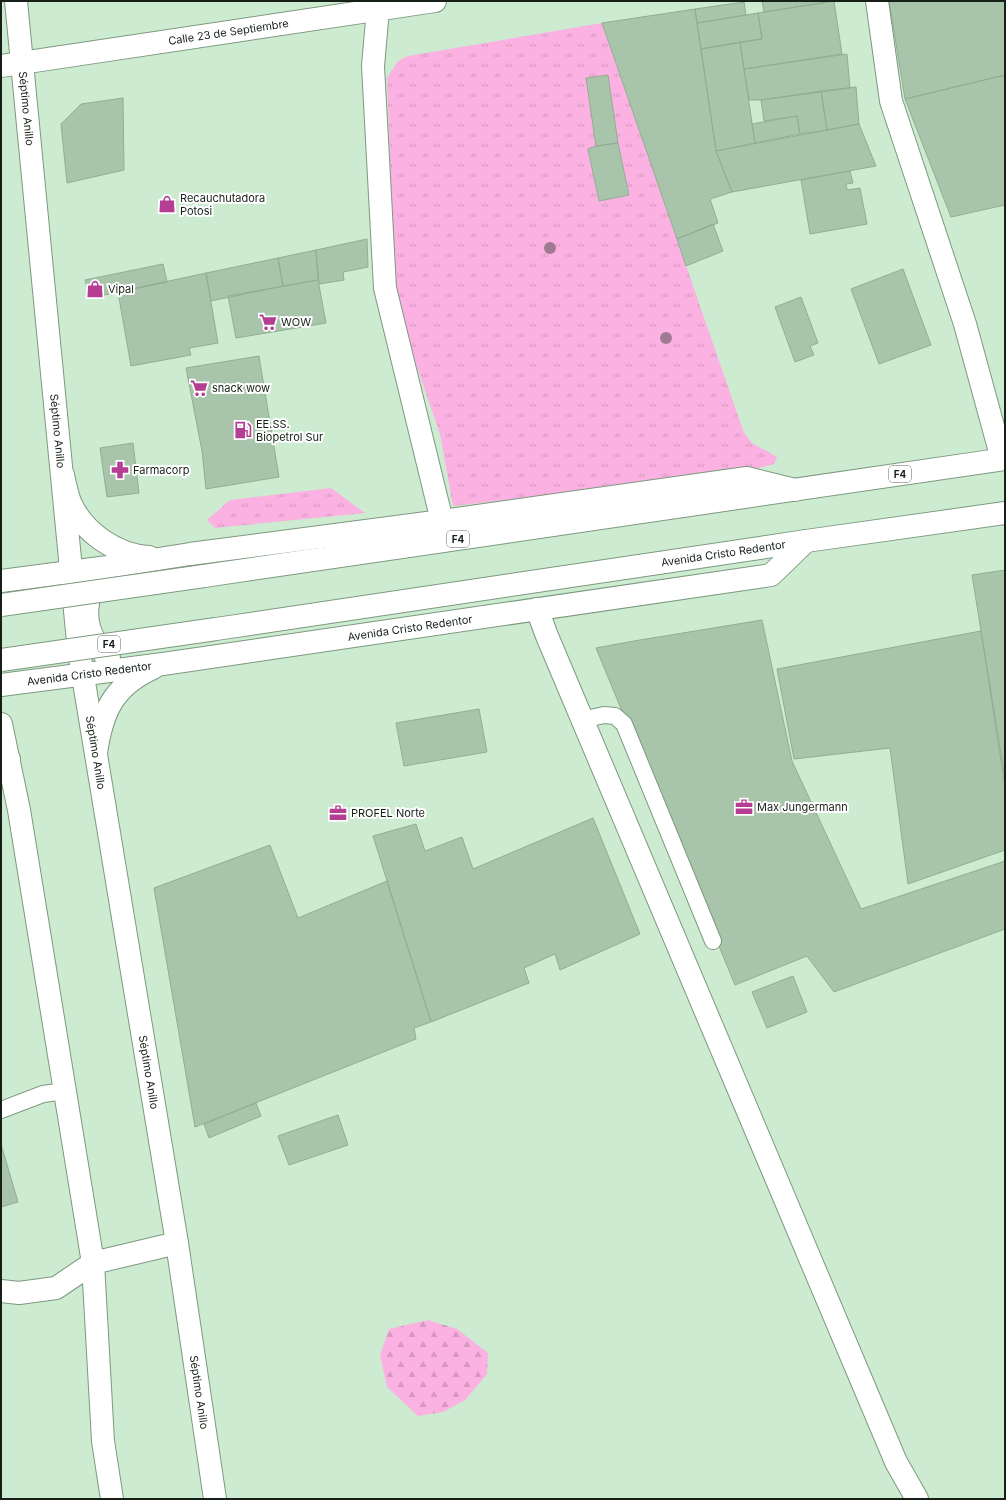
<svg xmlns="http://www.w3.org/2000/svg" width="1006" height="1500" viewBox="0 0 1006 1500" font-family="Inter,sans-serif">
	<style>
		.grass { fill: url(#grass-tufts); fill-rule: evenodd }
		.forest { fill: url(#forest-firs) }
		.building { fill: #a8c4aa; stroke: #91ae94 }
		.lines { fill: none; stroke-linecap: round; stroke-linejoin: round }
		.lane-casing { stroke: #7d997f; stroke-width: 18 }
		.street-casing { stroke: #7d997f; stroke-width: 24 }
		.secondary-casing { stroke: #7d997f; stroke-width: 24 }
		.primary-casing { stroke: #7d997f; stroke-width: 24 }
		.highway-casing { stroke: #7d997f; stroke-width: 24 }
		.lane { stroke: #fff; stroke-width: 16 }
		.street { stroke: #fff; stroke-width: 22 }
		.secondary { stroke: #fff; stroke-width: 22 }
		.primary { stroke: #fff; stroke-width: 22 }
		.highway { stroke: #fff; stroke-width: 22 }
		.highway-bridge-casing { stroke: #7d997f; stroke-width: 24; stroke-linecap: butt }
		.highway-bridge { stroke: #fff; stroke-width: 22 }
		.tree { fill: #9e7b92 }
		.labels { text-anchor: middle; stroke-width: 4; stroke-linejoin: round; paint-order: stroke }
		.shield { fill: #fff; stroke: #5c635d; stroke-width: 1 }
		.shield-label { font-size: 10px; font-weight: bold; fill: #162017 }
		.street-label { font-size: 11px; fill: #162017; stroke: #fff }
		.poi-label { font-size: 11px; fill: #162017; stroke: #fff; text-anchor: start }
	</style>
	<defs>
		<pattern id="grass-tufts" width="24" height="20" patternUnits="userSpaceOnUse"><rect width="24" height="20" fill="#fbb1e1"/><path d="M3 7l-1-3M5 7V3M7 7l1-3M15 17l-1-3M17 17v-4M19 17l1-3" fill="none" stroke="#d698c0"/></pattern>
		<pattern id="forest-firs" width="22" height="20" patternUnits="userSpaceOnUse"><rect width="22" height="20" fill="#fbb1e1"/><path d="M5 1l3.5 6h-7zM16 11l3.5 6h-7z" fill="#d698c0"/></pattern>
	</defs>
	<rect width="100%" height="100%" fill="#cdebd0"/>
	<path class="grass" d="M602 23 744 433 752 443 777 457 774 464 736 474 453 506 440 434 416 364 395 288 387 78 398 61 408 56ZM608 75 618 143 629 195 599 201 588 150 596 146Z
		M331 488 365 513 215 528 207 520 230 500Z"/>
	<path class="forest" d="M428 1320 457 1329 488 1353 487 1374 465 1400 443 1412 418 1416 387 1387 380 1355 389 1329Z"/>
	<path class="building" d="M762 1H834L764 12Z
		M834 1 842 54 744 69 740 42 762 39 758 13Z
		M889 1H1005V75L905 99Z
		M744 2 746 15 697 23 695 9Z
		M695 9 716 151 732 192 710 199 718 223 677 239 602 23Z
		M758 13 762 39 701 49 697 23Z
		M740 42 755 143 716 151 701 49Z
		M847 54 850 88 761 100H749L744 69Z
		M608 75 618 143 596 146 586 78Z
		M1005 75V205L951 217 905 99Z
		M856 87 859 124 827 130 821 91Z
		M821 91 827 130 800 134 797 116 764 121 761 100Z
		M123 98 124 170 67 183 61 124 81 104Z
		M797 116 800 134 755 143 752 124Z
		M859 124 876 166 732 192 716 151Z
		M618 143 629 195 599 201 588 149 596 146Z
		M850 171 853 183 846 184 847 190 860 188 867 224 810 234 801 180Z
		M713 224 723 251 686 266 677 239Z
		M367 239 368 267 343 272 344 280 319 284 316 250Z
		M316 250 318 280 283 286 278 258Z
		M278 258 283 286 211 301 206 273Z
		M163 264 167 282 90 298 85 280Z
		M903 269 931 345 879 364 851 289Z
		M206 273 218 343 189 348 191 355 131 366 118 292Z
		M318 280 326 323 236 338 228 296Z
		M801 297 818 343 810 346 814 355 795 362 775 307Z
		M259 356 279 477 206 489 202 451 186 368Z
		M133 443 139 493 107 497 100 448Z
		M1005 570V779L972 575Z
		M762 620 792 761 861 909 1005 861V929L834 992 807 956 735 985 596 648 634 641Z
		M981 631 1005 786V850L908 884 890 748 794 759 777 669Z
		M479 709 487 752 404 766 396 723Z
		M593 818 640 934 560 970 555 954 524 968 529 983 431 1022 373 836 416 824 425 851 462 837 473 869Z
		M270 845 298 918 387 881 431 1022 414 1028 416 1039 195 1127 154 888Z
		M793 976 807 1012 767 1028 752 992Z
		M256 1103 261 1116 209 1138 204 1124Z
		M338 1115 348 1145 289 1165 278 1136Z
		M1 1144 18 1202 1 1207Z"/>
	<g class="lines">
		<g class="lane-casing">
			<path id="lane" d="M582 720 604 715 615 716 624 724 713 941
				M1 1110 43 1094 65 1091"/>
		</g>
		<g class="street-casing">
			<g id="street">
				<path d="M877 1 891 101 965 324 1002 459"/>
				<path d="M378 9 373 66 385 288 442 521"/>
				<path id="s1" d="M1 66 435 1"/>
				<path d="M537 609 547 636 896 1462 917 1499"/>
				<path d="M1 1291 19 1293 56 1288 93 1263 177 1243"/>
			</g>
		</g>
		<g class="secondary-casing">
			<g id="secondary">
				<path id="s2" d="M16 1 79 652 177 1243 215 1499"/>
				<path d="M1 724 19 810 93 1263 103 1441 112 1499"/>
			</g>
		</g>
		<g class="primary-casing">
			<g id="primary">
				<path d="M63 475C65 484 67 494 70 502 83 532 116 555 149 557"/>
				<path d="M100 577C84 596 83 624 97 644 101 650 104 655 109 658"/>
				<path d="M1 581 108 567 190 554 442 521 747 478 795 490"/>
				<path id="s3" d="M1 685 163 664 771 575 806 541"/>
				<path d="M1 750 9 759"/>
				<path d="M96 753C102 712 113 686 153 668"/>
			</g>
		</g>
		<g class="highway-casing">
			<g id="highway">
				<path d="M204 576 1005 459"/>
				<path id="s4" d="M216 629 806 541 1005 513"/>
			</g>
		</g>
		<use href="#lane" class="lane"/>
		<use href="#street" class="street"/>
		<use href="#secondary" class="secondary"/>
		<use href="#primary" class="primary"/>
		<use href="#highway" class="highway"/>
		<g class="highway-bridge-casing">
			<path id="highway-bridge" d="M1 605 204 576
				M1 660 216 629"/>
		</g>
		<use href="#highway-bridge" class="highway-bridge"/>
	</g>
	<g class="tree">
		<circle cx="550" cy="248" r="6"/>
		<circle cx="666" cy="338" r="6"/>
	</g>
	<defs>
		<g id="shop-bare" transform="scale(1.38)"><path d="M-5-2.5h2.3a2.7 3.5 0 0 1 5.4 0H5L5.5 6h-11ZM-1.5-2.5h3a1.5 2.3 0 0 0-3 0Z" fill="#b53e93" stroke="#fff" stroke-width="2.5" paint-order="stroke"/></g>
		<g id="supermarket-bare" transform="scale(1.38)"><path d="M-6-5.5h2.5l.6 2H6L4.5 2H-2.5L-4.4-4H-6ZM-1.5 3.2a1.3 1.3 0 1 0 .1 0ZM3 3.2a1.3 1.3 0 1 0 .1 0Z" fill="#b53e93" stroke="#fff" stroke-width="2.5" paint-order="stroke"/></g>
		<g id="fuel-bare" transform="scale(1.38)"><path d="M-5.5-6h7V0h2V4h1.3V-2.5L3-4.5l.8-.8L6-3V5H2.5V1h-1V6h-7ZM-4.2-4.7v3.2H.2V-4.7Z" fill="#b53e93" stroke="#fff" stroke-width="2.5" paint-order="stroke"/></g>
		<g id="pharmacy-bare" transform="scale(1.38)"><path d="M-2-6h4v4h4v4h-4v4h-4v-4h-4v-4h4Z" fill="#b53e93" stroke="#fff" stroke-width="2.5" paint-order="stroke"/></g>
		<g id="office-bare" transform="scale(1.38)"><path d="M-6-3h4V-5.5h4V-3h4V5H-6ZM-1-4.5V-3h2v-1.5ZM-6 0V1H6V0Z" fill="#b53e93" stroke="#fff" stroke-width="2.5" paint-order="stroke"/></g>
	</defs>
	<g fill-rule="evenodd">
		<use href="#shop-bare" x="167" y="204"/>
		<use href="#shop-bare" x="95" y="289"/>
		<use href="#supermarket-bare" x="268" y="322"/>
		<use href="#supermarket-bare" x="199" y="388"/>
		<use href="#fuel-bare" x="243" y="430"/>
		<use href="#pharmacy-bare" x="120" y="470"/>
		<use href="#office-bare" x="744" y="807"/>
		<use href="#office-bare" x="338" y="813"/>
	</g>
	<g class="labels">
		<g class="shield">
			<rect x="889" y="466" width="22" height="16" rx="3"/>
			<rect x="447" y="531" width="22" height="16" rx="3"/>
			<rect x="98" y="636" width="22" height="16" rx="3"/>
		</g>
		<g class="shield-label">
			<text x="900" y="478">F4</text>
			<text x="458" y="543">F4</text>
			<text x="109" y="648">F4</text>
		</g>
		<g class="street-label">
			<text dy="4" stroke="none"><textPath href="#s1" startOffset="230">Calle 23 de Septiembre</textPath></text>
			<text dy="4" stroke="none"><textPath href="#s2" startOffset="108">Séptimo Anillo</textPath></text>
			<text dy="4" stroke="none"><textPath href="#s2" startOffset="432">Séptimo Anillo</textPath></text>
			<text dy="4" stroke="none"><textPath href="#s4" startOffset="513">Avenida Cristo Redentor</textPath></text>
			<text dy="4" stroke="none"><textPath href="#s3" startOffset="413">Avenida Cristo Redentor</textPath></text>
			<text dy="4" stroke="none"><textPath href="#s3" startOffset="89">Avenida Cristo Redentor</textPath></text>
			<text dy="4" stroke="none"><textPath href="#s2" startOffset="756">Séptimo Anillo</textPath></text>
			<text dy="4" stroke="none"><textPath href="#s2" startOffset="1080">Séptimo Anillo</textPath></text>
			<text dy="4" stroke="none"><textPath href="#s2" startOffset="1404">Séptimo Anillo</textPath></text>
		</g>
		<g class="poi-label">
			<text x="180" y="202">Recauchutadora<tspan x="180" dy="13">Potosi</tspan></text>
			<text x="108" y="293">Vipal</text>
			<text x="281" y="326">WOW</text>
			<text x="212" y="392">snack wow</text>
			<text x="256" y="428">EE.SS.<tspan x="256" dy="13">Biopetrol Sur</tspan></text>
			<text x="133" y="474">Farmacorp</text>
			<text x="757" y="811">Max Jungermann</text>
			<text x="351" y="817">PROFEL Norte</text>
		</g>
	</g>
	<rect width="1006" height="1500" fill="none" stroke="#162017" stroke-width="4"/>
</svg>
